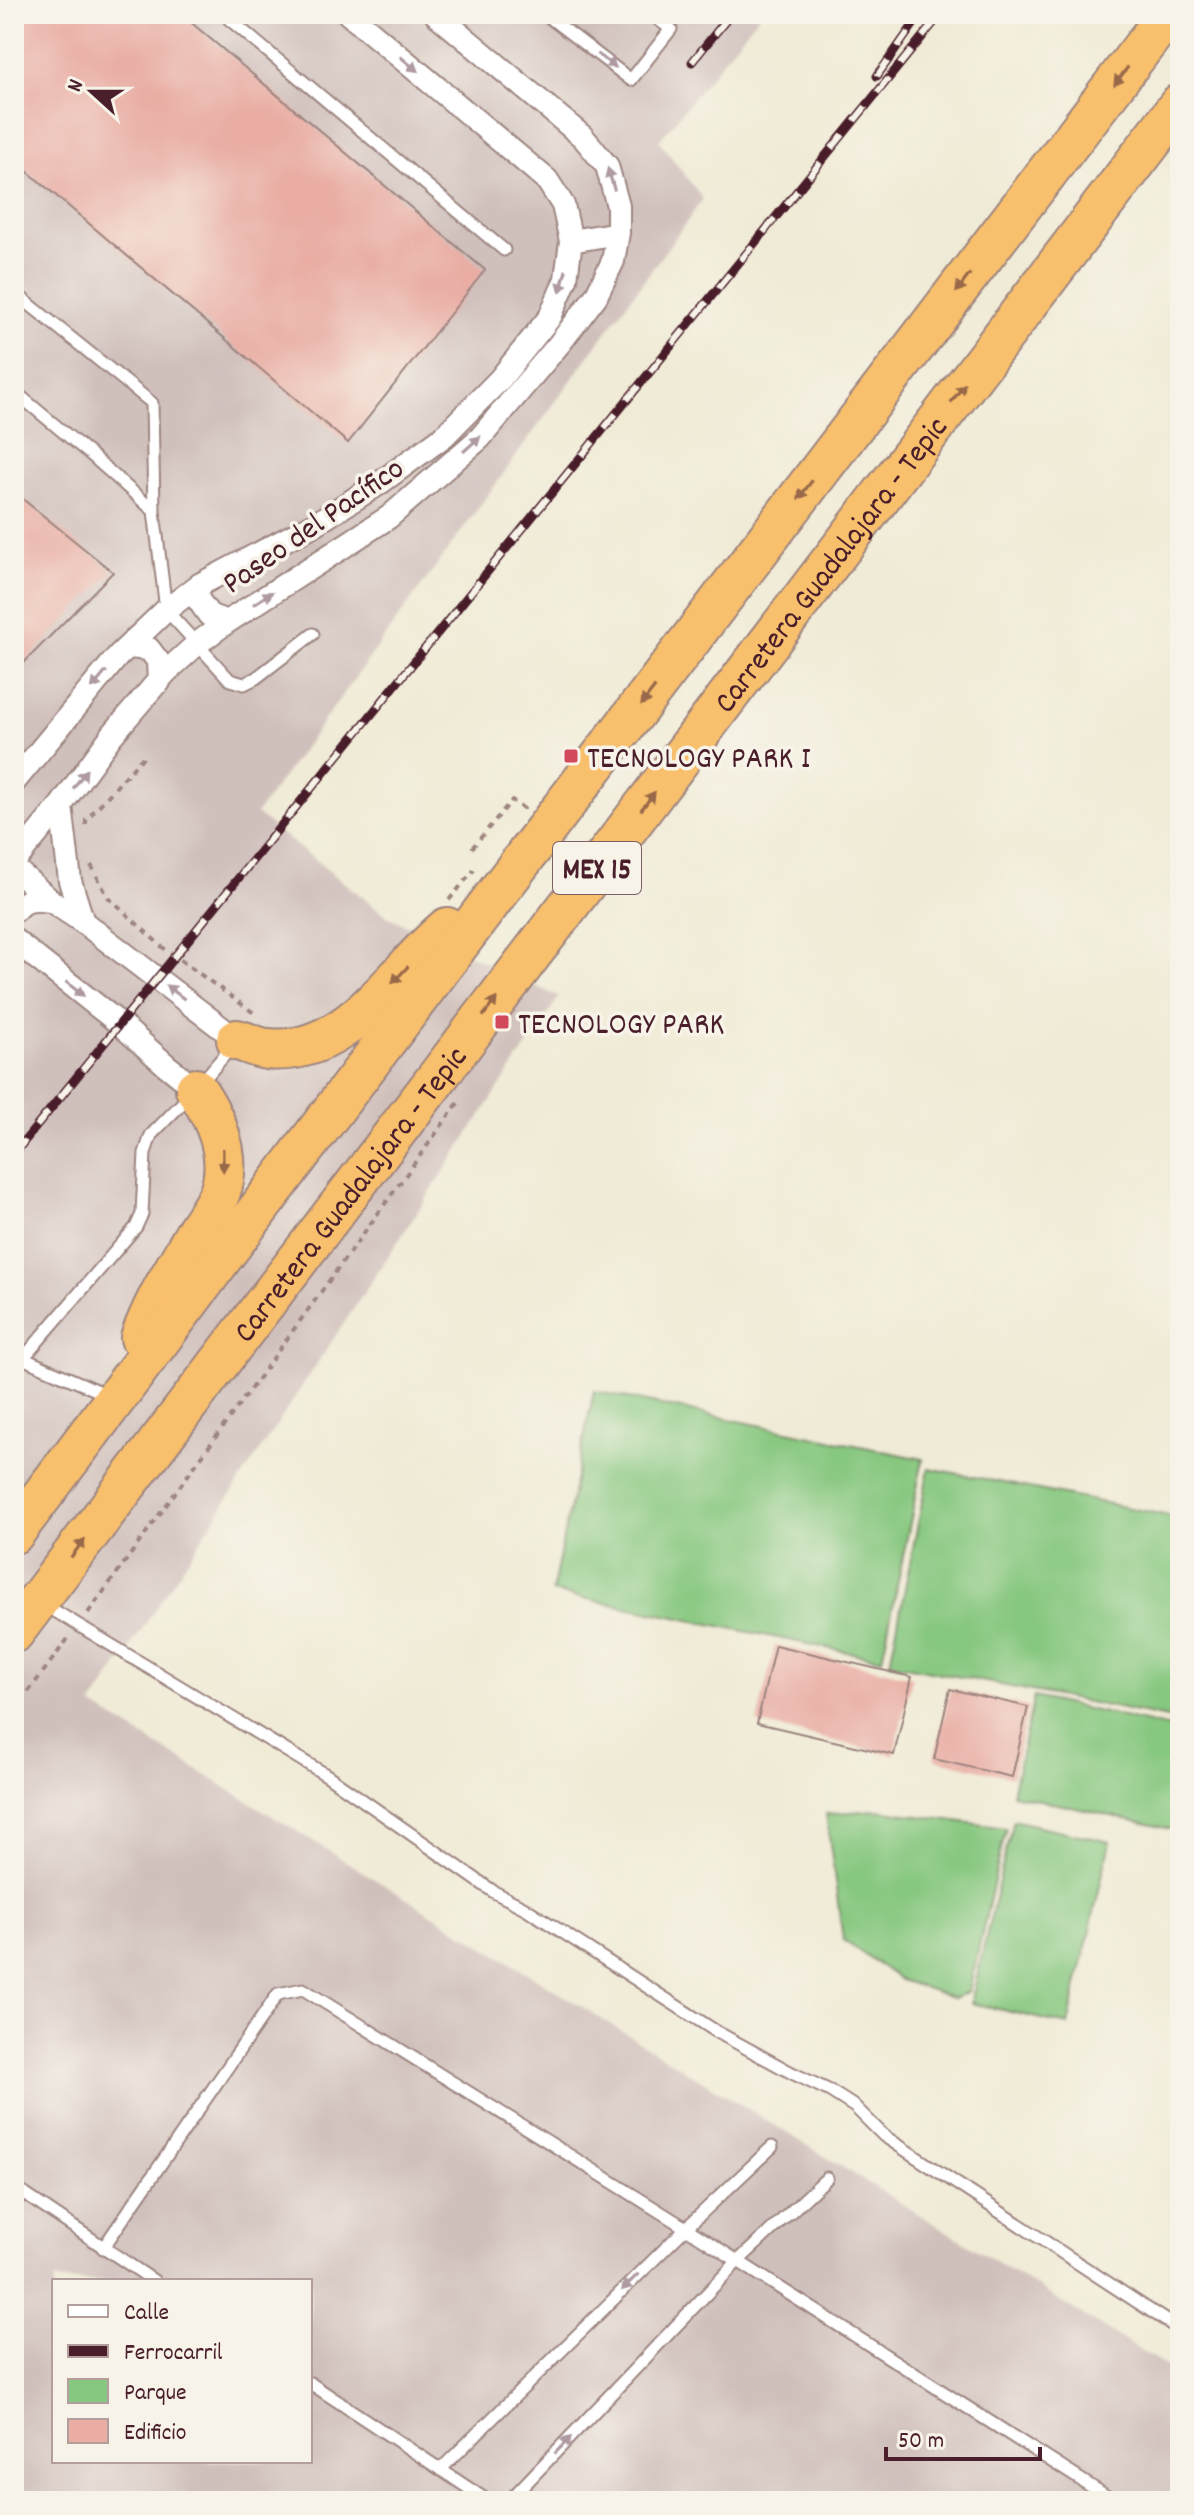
<svg xmlns="http://www.w3.org/2000/svg" width="1194" height="2515" viewBox="0 0 1194 2515" font-family="Dekko,sans-serif">
	<style>
		.industrial { fill: #d0c0bc; fill-rule: evenodd }
		.green { fill: #87c880; stroke: #687456; stroke-width: 2 }
		.building { fill: #e9ada4 }
		.lines { fill: none; stroke-linecap: round; stroke-linejoin: round }
		.lane-casing { stroke: #9d8580; stroke-width: 15 }
		.street-casing { stroke: #9d8580; stroke-width: 26 }
		.highway-casing { stroke: #9d8580; stroke-width: 44 }
		.path { stroke: #9d8580; stroke-width: 4; stroke-dasharray: 6 6; stroke-linecap: butt }
		.lane { stroke: #fff; stroke-width: 11 }
		.street { stroke: #fff; stroke-width: 22 }
		.highway { stroke: #f8bf6c; stroke-width: 40 }
		.rail-casing { stroke: #4a1f2b; stroke-width: 9 }
		.rail { stroke: #f7f3e8; stroke-width: 6; stroke-dasharray: 18; stroke-linecap: butt }
		.oneway { fill: #ae9aa0 }
		.oneway2 { fill: #986748 }
		.poi-dot { fill: #d1495b; stroke: #f7f3e8; stroke-width: 3 }
		.labels { text-anchor: middle; stroke-width: 7; stroke-linejoin: round; paint-order: stroke }
		.shield { fill: #f7f3e8; stroke: #7e5f64; stroke-width: 2 }
		.shield-label { font-size: 30px; font-weight: bold; fill: #4a1f2b }
		.street-label { font-size: 32px; fill: #4a1f2b; stroke: #f7f3e8 }
		.poi-label { font-size: 32px; fill: #4a1f2b; stroke: #f7f3e8; text-anchor: start }
	</style>
	<rect width="100%" height="100%" fill="#f7f3e8"/>
	<filter id="ink" filterUnits="userSpaceOnUse"><feTurbulence type="fractalNoise" baseFrequency=".0125" numOctaves="2"/><feDisplacementMap in="SourceGraphic" scale="16" xChannelSelector="R" yChannelSelector="G"/><feConvolveMatrix kernelMatrix="1 2 1 2 8 2 1 2 1" color-interpolation-filters="sRGB"/></filter>
	<filter id="wash" filterUnits="userSpaceOnUse"><feTurbulence type="fractalNoise" baseFrequency=".006" numOctaves="4" result="noise"/><feDisplacementMap in="SourceGraphic" scale="32" xChannelSelector="R" yChannelSelector="G"/><feGaussianBlur stdDeviation="1.8" result="paint"/><feColorMatrix in="noise" values="0 0 0 0 0 0 0 0 0 0 0 0 0 0 0 0 0 1.4 0 .05"/><feComposite in="paint" operator="in"/></filter>
	<g filter="url(#wash)">
		<rect width="100%" height="100%" fill="#f0ebd6"/>
		<path class="industrial" d="M14 14H760L659 141 703 199 256 814 387 916 559 997 92 1705 1180 2375V2501H14ZM54 2281H310V2461H54Z"/>
		<path class="green" d="M594 1391 923 1459 882 1659 552 1592Z
			M929 1468 1180 1518V1684L1173 1719 890 1663Z
			M1034 1697 1180 1730V1831L1012 1794Z
			M877 1810 1006 1828 969 1991 955 1998 901 1980 843 1940 826 1814Z
			M1013 1820 1110 1842 1068 2025 971 2003Z"/>
		<g id="blocks">
			<path class="building" d="M14 14H181L485 270 348 443 14 160Z
				M14 492 113 572 14 673Z
				M775 1645 912 1677 894 1755 757 1723Z
				M950 1689 1028 1707 1012 1777 934 1759Z"/>
		</g>
	</g>
	<g filter="url(#ink)">
		<use href="#blocks" fill-opacity="0" stroke="#9d8580" stroke-width="2"/>
		<g class="lines">
			<g class="lane-casing">
				<path id="lane" d="M233 14 229 19 504 250
					M545 14 631 80 671 29 651 14
					M14 292 152 403 154 511 166 610 230 680 244 684 256 678 313 634
					M14 391 91 455 154 511
					M22 1358 110 1396
					M14 1369 136 1227 142 1214 145 1153 151 1135 196 1089 233 1045
					M14 1487 30 1499
					M45 1605 328 1776 494 1892 525 1908 717 2032 792 2073 830 2091 855 2107 884 2136 1180 2330
					M14 2187 154 2281
					M103 2248 278 1994 303 1989 686 2228 1114 2501
					M310 2383 488 2501
					M441 2469 686 2228 772 2147
					M509 2501 737 2262 827 2178"/>
			</g>
			<g class="street-casing">
				<path id="street" d="M571 241 618 233
					M199 585 197 598 209 615 227 622
					M129 647 149 649 158 661 159 682
					M14 782 118 656 166 610 199 585 315 524 380 483 444 436 500 379 550 317 566 279 571 241 563 205 547 180 349 14
					M61 805 70 881 83 922
					M14 862 61 805 112 735 165 673 198 643 227 622 389 517 480 438 560 343 596 296 613 261 618 233V206L607 166 583 137 436 14
					M14 868 51 901 83 922 237 1040
					M14 911C26 898 35 899 51 901
					M14 940 120 1024 166 1065 196 1089"/>
			</g>
			<g class="highway-casing">
				<g id="highway">
					<path d="M237 1040C246 1042 257 1048 267 1049 348 1057 393 973 447 928"/>
					<path d="M141 1338C154 1300 178 1264 198 1229 205 1218 215 1205 220 1192 233 1156 216 1119 196 1089"/>
					<path d="M14 1533 501 888 1168 14"/>
					<path id="s1" d="M14 1632 1180 104"/>
				</g>
			</g>
			<path class="path" d="M86 825V820L143 757
				M472 848 512 800 524 809 523 811
				M91 865 108 897 161 946 254 1013
				M449 900 474 870
				M88 1613 461 1099
				M14 1711 70 1636"/>
			<use href="#lane" class="lane"/>
			<use href="#street" class="street"/>
			<use href="#highway" class="highway"/>
			<g class="rail-casing">
				<path id="rail" d="M692 62 731 14
					M877 76 921 14
					M14 1154 941 14"/>
			</g>
			<use href="#rail" class="rail"/>
		</g>
		<defs><path id="oneway-solid" d="M-6-.8H1V-3.2L6.5 0L1 3.2V.8H-6Z" transform="scale(2)"/></defs>
		<g class="oneway">
			<use href="#oneway-solid" transform="translate(607 61) rotate(37)"/>
			<use href="#oneway-solid" transform="translate(409 64) rotate(40)"/>
			<use href="#oneway-solid" transform="translate(611 179) rotate(-107)"/>
			<use href="#oneway-solid" transform="translate(563 281) rotate(106)"/>
			<use href="#oneway-solid" transform="translate(472 444) rotate(-42)"/>
			<use href="#oneway-solid" transform="translate(263 598) rotate(-33)"/>
			<use href="#oneway-solid" transform="translate(99 680) rotate(130)"/>
			<use href="#oneway-solid" transform="translate(80 779) rotate(-54)"/>
			<use href="#oneway-solid" transform="translate(75 989) rotate(38)"/>
			<use href="#oneway-solid" transform="translate(175 992) rotate(-143)"/>
			<use href="#oneway-solid" transform="translate(630 2282) rotate(135)"/>
			<use href="#oneway-solid" transform="translate(563 2445) rotate(-46)"/>
		</g>
		<g class="oneway2">
			<use href="#oneway-solid" transform="translate(1121 76) rotate(127)"/>
			<use href="#oneway-solid" transform="translate(963 283) rotate(127)"/>
			<use href="#oneway-solid" transform="translate(958 393) rotate(-53)"/>
			<use href="#oneway-solid" transform="translate(805 490) rotate(127)"/>
			<use href="#oneway-solid" transform="translate(648 696) rotate(127)"/>
			<use href="#oneway-solid" transform="translate(648 801) rotate(-53)"/>
			<use href="#oneway-solid" transform="translate(400 975) rotate(133)"/>
			<use href="#oneway-solid" transform="translate(490 1007) rotate(-53)"/>
			<use href="#oneway-solid" transform="translate(223 1160) rotate(89)"/>
			<use href="#oneway-solid" transform="translate(78 1548) rotate(-53)"/>
		</g>
	</g>
	<g class="poi-dot">
		<rect x="563" y="748" width="16" height="16" rx="4"/>
		<rect x="494" y="1014" width="16" height="16" rx="4"/>
	</g>
	<g class="labels">
		<rect class="shield" x="553" y="842" width="88" height="52" rx="6"/>
		<g class="shield-label">
			<text x="597" y="878">MEX 15</text>
		</g>
		<g class="street-label">
			<text transform="translate(312 524) rotate(-35)" y="11">Paseo del Pacífico</text>
			<text dy="11" stroke="none"><textPath href="#s1" startOffset="1344">Carretera Guadalajara - Tepic</textPath></text>
			<text dy="11" stroke="none"><textPath href="#s1" startOffset="552">Carretera Guadalajara - Tepic</textPath></text>
		</g>
		<g class="poi-label">
			<text x="587" y="767">TECNOLOGY PARK I</text>
			<text x="518" y="1033">TECNOLOGY PARK</text>
		</g>
	</g>
	<rect width="1194" height="2515" fill="none" stroke="#f7f3e8" stroke-width="48"/>
	<rect x="52" y="2279" width="260" height="184" fill="#f7f3e8" stroke="#b29e9c" stroke-width="2"/>
	<rect x="68" y="2305" width="40" height="12" fill="#ffffff" stroke="#b29e9c" stroke-width="2"/>
	<text x="124" y="2319" font-size="24" fill="#4a1f2b">Calle</text>
	<rect x="68" y="2345" width="40" height="12" fill="#4a1f2b" stroke="#b29e9c" stroke-width="2"/>
	<text x="124" y="2359" font-size="24" fill="#4a1f2b">Ferrocarril</text>
	<rect x="68" y="2379" width="40" height="24" fill="#87c880" stroke="#b29e9c" stroke-width="2"/>
	<text x="124" y="2399" font-size="24" fill="#4a1f2b">Parque</text>
	<rect x="68" y="2419" width="40" height="24" fill="#e9ada4" stroke="#b29e9c" stroke-width="2"/>
	<text x="124" y="2439" font-size="24" fill="#4a1f2b">Edificio</text>
	<g transform="translate(92 92) rotate(291)" stroke="#f7f3e8" stroke-width="6" paint-order="stroke">
	<path d="M0-6L14 30L0 20L-14 30Z" fill="#4a1f2b"/>
	<text y="-12" font-size="22" font-weight="bold" text-anchor="middle" fill="#4a1f2b">N</text>
	</g>
	<path d="M886 2447v12h154v-12" fill="none" stroke="#4a1f2b" stroke-width="4"/>
	<text x="898" y="2447" font-size="24" fill="#4a1f2b" stroke="#f7f3e8" stroke-width="6" paint-order="stroke">50 m</text>
</svg>
